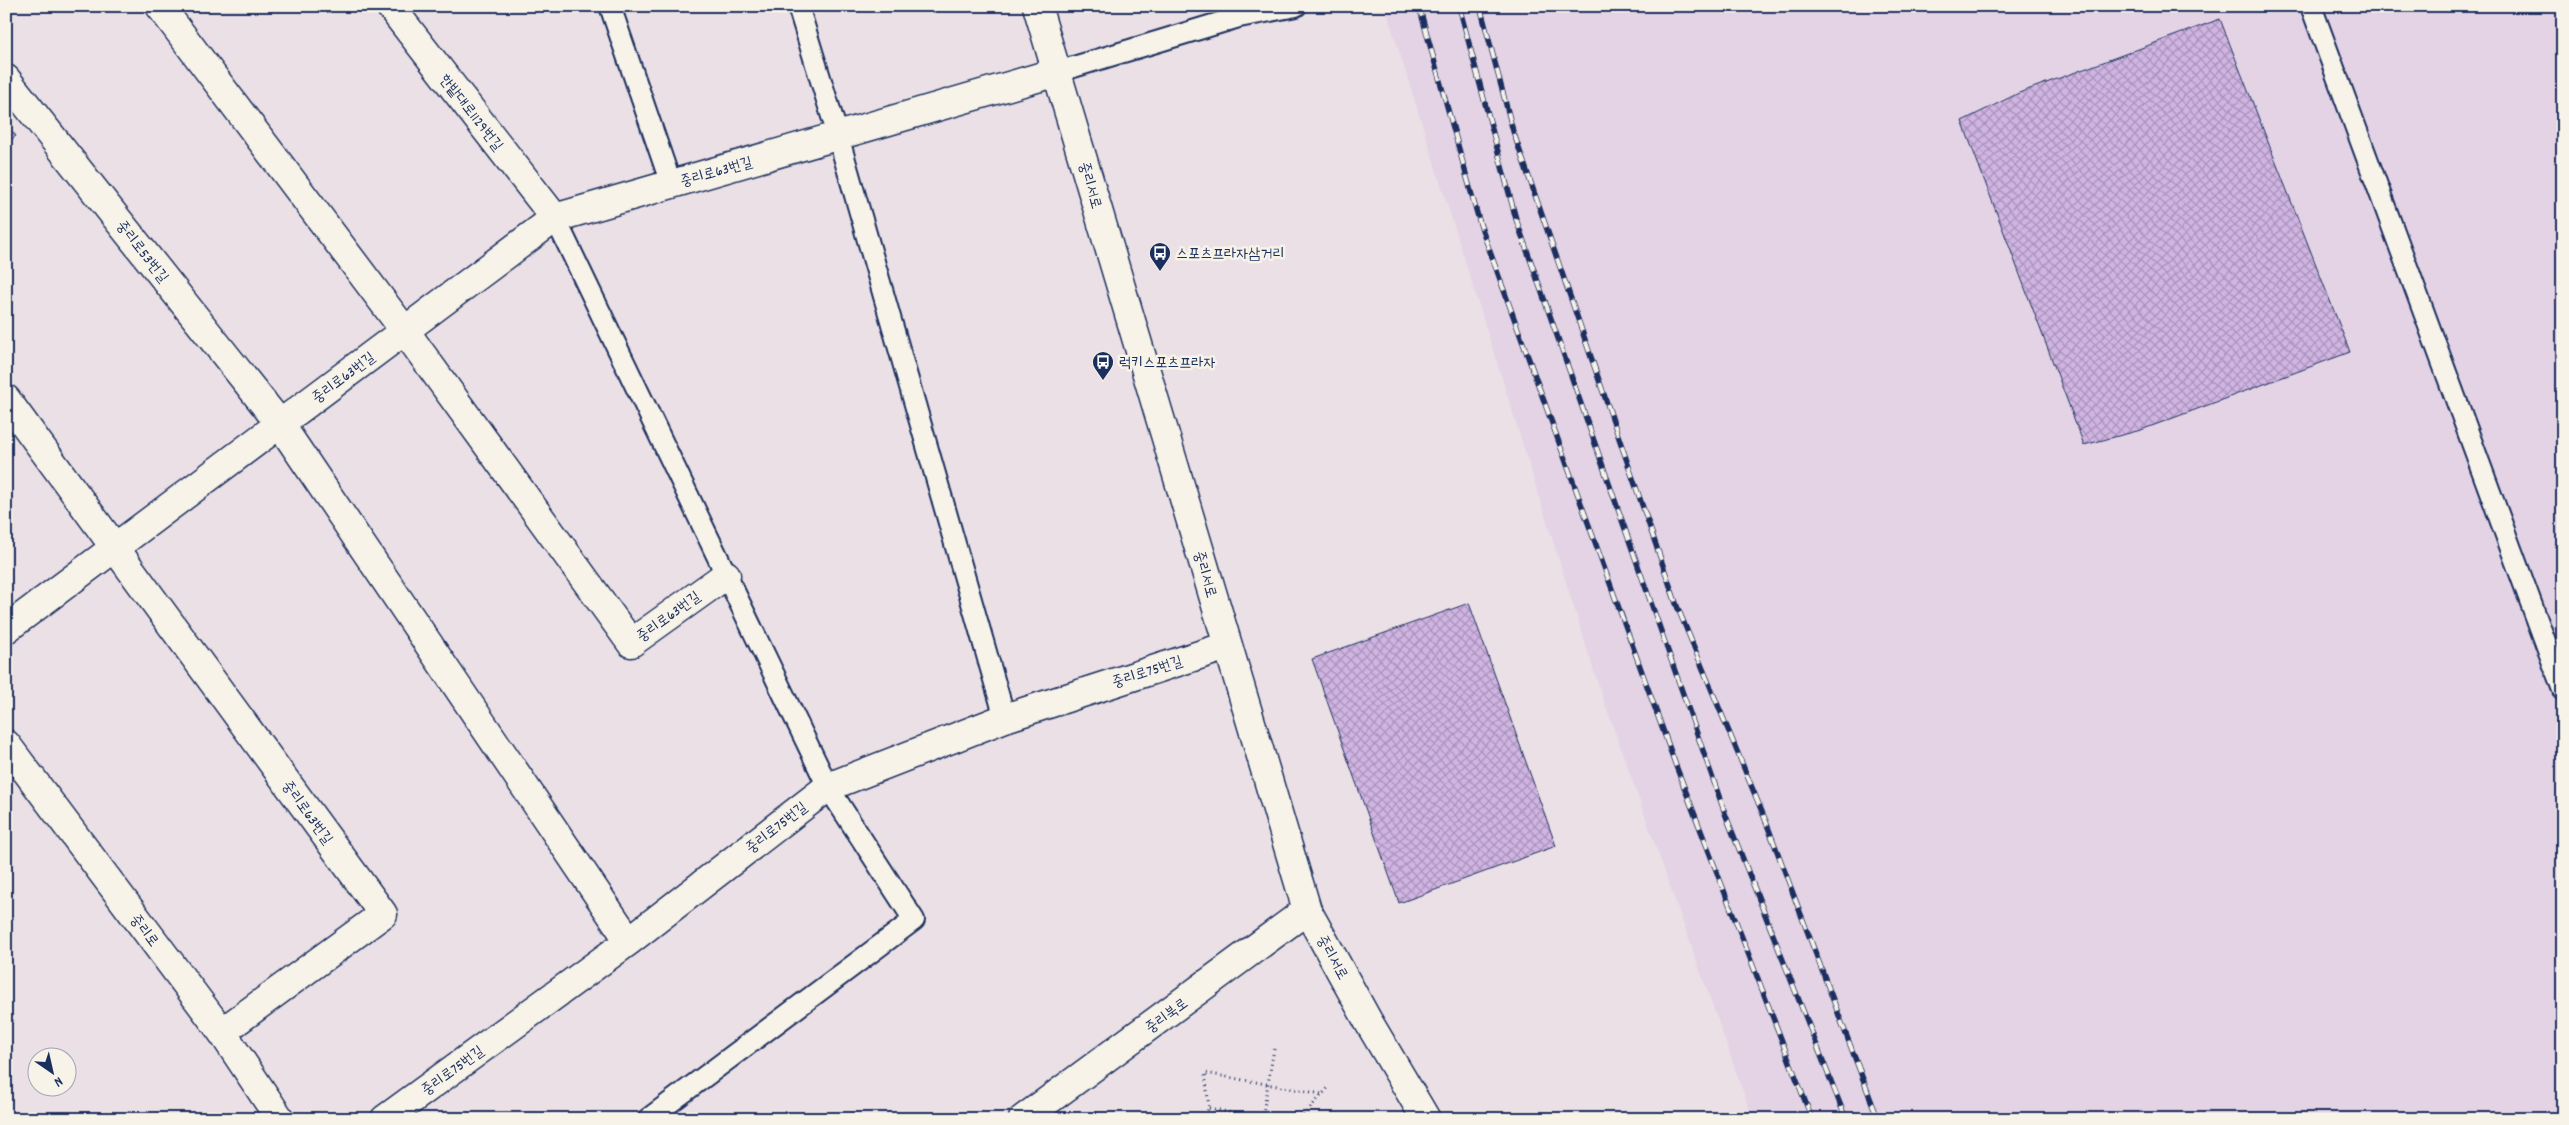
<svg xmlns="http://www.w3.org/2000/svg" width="2569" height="1125" viewBox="0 0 2569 1125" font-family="Dekko,'Poor Story',sans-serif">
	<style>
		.built { fill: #e3d3e5 }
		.building { fill: url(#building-cross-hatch); stroke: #1b2f5e }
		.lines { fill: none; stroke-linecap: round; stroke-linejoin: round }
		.service-casing { stroke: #1b2f5e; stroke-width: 24 }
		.minor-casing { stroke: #1b2f5e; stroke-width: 31 }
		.secondary-casing { stroke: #1b2f5e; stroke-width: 31 }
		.path { stroke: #1b2f5e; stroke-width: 3; stroke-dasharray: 1 4; stroke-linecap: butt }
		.service { stroke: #f7f3e8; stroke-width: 20 }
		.minor { stroke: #f7f3e8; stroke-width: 28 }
		.secondary { stroke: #f7f3e8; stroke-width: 28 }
		.rail-casing { stroke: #1b2f5e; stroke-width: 5.5 }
		.rail { stroke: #f7f3e8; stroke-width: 4; stroke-dasharray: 11; stroke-linecap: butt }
		.labels { text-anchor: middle; stroke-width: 5; stroke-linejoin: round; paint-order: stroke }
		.street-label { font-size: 15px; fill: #1b2f5e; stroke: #f7f3e8 }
		.poi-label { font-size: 15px; fill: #1b2f5e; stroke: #f7f3e8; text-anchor: start }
	</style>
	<defs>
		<pattern id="building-cross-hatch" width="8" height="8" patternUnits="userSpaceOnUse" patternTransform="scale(1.25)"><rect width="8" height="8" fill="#d0b4e2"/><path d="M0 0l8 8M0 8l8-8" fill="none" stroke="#a893ba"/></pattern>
	</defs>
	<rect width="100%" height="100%" fill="#ebe0e6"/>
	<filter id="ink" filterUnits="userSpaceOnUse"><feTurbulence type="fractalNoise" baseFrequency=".02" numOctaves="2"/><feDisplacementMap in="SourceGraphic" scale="10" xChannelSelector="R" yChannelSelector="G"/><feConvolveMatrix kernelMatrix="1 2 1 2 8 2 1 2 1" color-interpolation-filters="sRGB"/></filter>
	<g filter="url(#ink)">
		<path class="built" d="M1385 6H2563V1119H1753L1599 687Z"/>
		<path class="building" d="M2220 19 2350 352 2141 430 2084 445 1962 121 2019 93Z
			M6 124 16 136 6 144Z
			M1469 603 1556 846 1399 903 1312 659Z"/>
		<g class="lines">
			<g class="service-casing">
				<path id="service" d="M610 6 671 184
					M798 6 838 136 1005 718
					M2311 6 2563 690
					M1057 72 1239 17 1296 6
					M555 218 828 787 914 920 648 1119"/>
			</g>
			<g class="minor-casing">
				<path id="minor" d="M160 6 405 331 631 643 726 575
					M390 6 555 218
					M6 79 280 424 629 941
					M6 399 383 914 222 1032
					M6 629 555 218 1057 72
					M385 1119 629 941 828 787 1005 718 1227 646"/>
			</g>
			<g class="secondary-casing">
				<path id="secondary" d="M1037 6 1307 910 1368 1021 1426 1119
					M6 744 222 1032 280 1119
					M1023 1119 1307 910"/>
			</g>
			<path class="path" d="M1209 1108 1261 1119
				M1202 1119 1209 1108 1205 1073 1322 1094
				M1262 1119 1274 1049
				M1300 1119 1329 1087"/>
			<use href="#service" class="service"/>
			<use href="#minor" class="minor"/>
			<use href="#secondary" class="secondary"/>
			<g class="rail-casing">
				<path id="rail" d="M1419 6 1480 224 1676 766 1812 1119
					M1459 6 1516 219 1726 816 1846 1119
					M1480 6 1513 131 1677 606 1765 819 1878 1119"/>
			</g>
			<use href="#rail" class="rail"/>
		</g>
	</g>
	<defs>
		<g id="bus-pin" transform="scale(1.125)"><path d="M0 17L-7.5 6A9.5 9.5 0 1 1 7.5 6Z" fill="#1b2f5e" stroke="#f7f3e8"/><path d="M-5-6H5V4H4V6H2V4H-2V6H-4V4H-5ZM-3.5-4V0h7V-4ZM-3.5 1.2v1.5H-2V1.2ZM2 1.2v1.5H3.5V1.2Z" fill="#fff"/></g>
	</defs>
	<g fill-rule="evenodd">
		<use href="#bus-pin" x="1160" y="253"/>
		<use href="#bus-pin" x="1103" y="362"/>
	</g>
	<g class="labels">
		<g class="street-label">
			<text transform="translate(472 112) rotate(52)" y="5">한밭대로1129번길</text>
			<text transform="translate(716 171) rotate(-16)" y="5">중리로63번길</text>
			<text transform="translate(1091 185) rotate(74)" y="5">중리서로</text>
			<text transform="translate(143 251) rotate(52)" y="5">중리로53번길</text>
			<text transform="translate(343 377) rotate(-37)" y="5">중리로63번길</text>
			<text transform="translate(1206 574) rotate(74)" y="5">중리서로</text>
			<text transform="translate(668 616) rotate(-36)" y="5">중리로63번길</text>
			<text transform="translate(1147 671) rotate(-18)" y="5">중리로75번길</text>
			<text transform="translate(308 812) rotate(54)" y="5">중리로63번길</text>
			<text transform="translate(776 827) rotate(-38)" y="5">중리로75번길</text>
			<text transform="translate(145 930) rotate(53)" y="5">중리로</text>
			<text transform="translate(1333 957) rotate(61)" y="5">중리서로</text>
			<text transform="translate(1166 1015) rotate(-36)" y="5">중리북로</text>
			<text transform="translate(452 1070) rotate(-36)" y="5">중리로75번길</text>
		</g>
		<g class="poi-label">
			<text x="1176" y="258">스포츠프라자삼거리</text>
			<text x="1119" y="367">럭키스포츠프라자</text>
		</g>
	</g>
	<rect width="2569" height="1125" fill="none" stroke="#f7f3e8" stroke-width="25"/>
	<rect x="12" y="12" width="2544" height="1100" fill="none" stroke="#1b2f5e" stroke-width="2" filter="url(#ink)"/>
	<g transform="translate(52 1072) rotate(146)"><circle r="24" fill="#f7f3e8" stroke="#9fa5b1"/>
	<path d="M0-4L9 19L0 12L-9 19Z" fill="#1b2f5e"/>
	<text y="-8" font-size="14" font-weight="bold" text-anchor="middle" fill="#1b2f5e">N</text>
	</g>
</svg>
